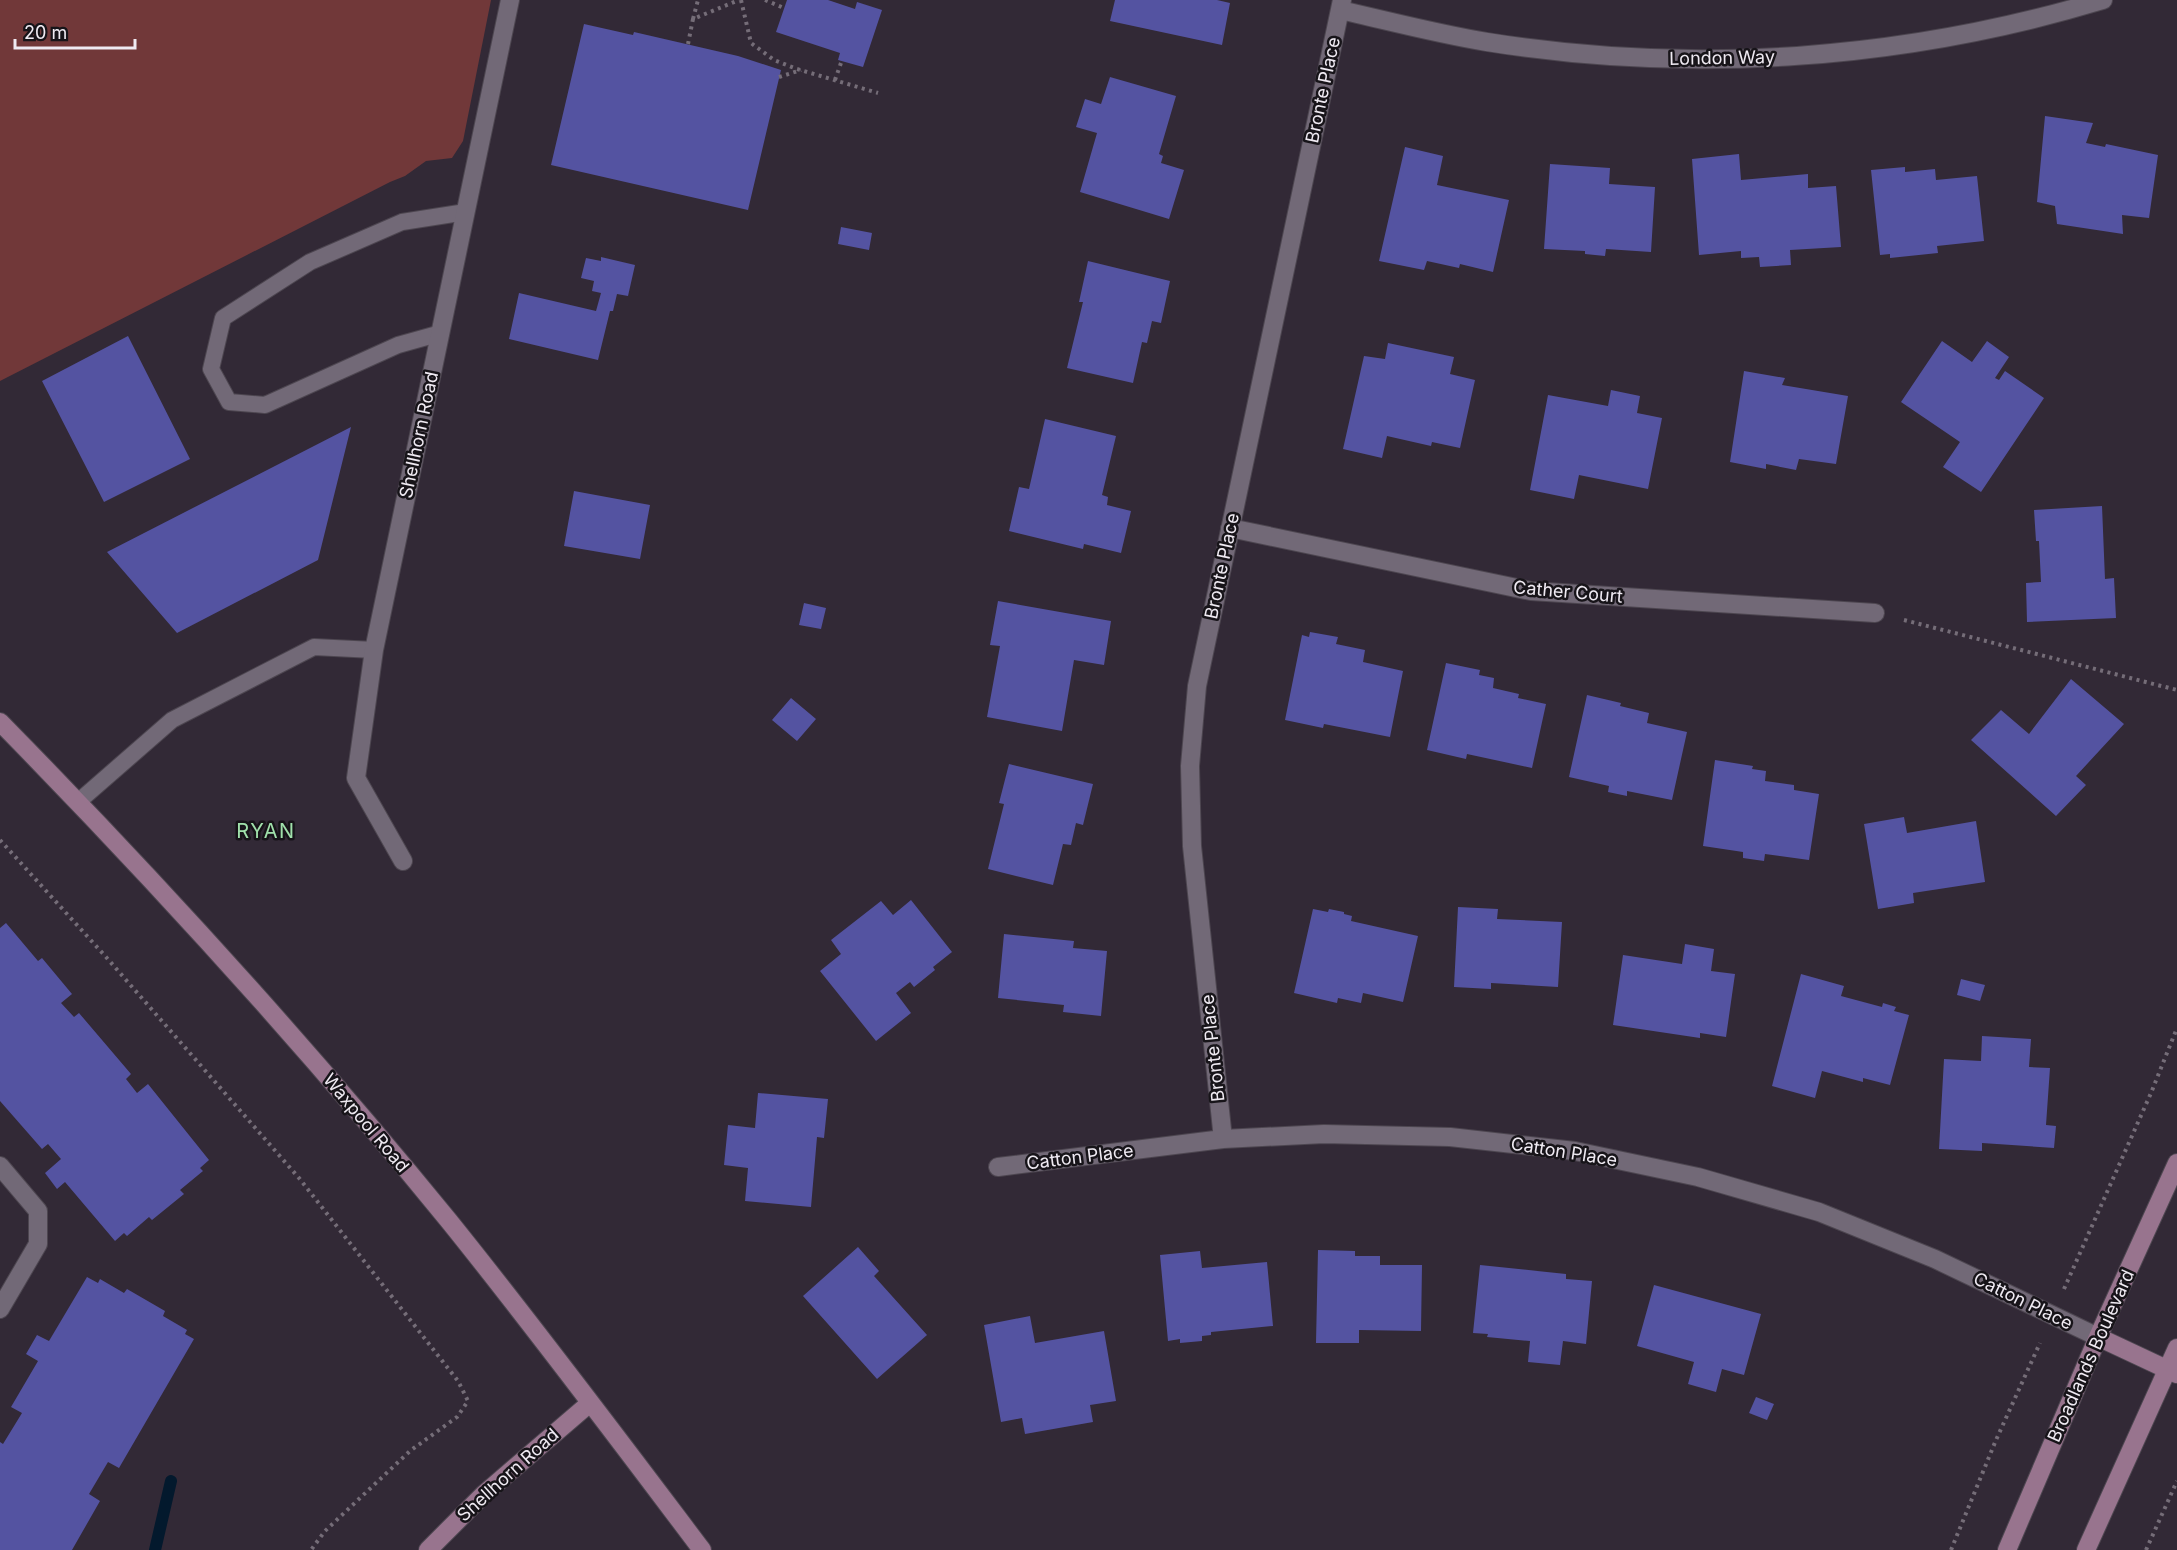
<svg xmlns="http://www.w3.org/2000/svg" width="2177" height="1550" viewBox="0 0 2177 1550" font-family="Inter,sans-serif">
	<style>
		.green { fill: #713839 }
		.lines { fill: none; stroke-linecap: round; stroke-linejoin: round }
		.stream { stroke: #03192d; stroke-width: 12 }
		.building { fill: #5453a1 }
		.lane-casing { stroke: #4d4650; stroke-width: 18 }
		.street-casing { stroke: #4d4650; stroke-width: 20 }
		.secondary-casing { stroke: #4d4650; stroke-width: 20 }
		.path { stroke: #756d78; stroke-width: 4; stroke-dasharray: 3 4.5; stroke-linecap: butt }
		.lane { stroke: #726977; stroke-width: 16 }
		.street { stroke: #726977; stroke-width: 18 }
		.secondary { stroke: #98748e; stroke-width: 18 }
		.labels { text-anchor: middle; stroke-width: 5; stroke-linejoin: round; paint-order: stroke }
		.street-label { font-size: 18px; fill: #efeaf2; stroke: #171419 }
		.neighbourhood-label { font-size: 20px; letter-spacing: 1.5px; fill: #a0e1ab; stroke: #171419 }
	</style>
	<rect width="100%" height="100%" fill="#322936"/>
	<path class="green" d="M0 0H491L463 141 452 158 426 161 405 176 390 182 0 381Z"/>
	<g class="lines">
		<path class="stream" d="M155 1550 171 1481"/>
	</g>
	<path class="building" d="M787 0H828L855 9 857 2 882 10 863 67 838 60 840 53 776 32Z
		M1115 0H1217L1230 3 1222 45 1110 21Z
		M584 24 633 35 634 32 738 56 781 70 748 210 551 165Z
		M1110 77 1176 96 1159 154 1163 156 1161 163 1184 170 1169 219 1080 192 1097 133 1076 127 1085 99 1101 104Z
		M2045 116 2093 123 2086 143 2105 147 2106 144 2158 155 2149 218 2122 215 2123 234 2057 224 2055 206 2037 202Z
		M1405 147 1443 156 1437 185 1509 200 1493 272 1460 264 1459 268 1427 261 1424 270 1379 261Z
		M1739 154 1741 180 1808 174V188L1836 186 1841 247 1790 250 1791 265 1760 267 1759 257 1741 258V251L1699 255 1692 159Z
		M1550 164 1610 168 1609 184 1655 187 1651 252 1606 249 1605 256 1585 254V251L1544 249Z
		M1905 167V172L1935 169 1936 180 1977 176 1984 241 1937 246 1938 253 1890 258V254L1880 255 1871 170Z
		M841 227 872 233 869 250 838 244Z
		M601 257 635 265 628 296 617 294 613 311H610L598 360 509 339 519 293 596 311 601 293 592 291 594 281 581 278 586 258 601 261Z
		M1088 261 1170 281 1161 323 1152 321 1147 343 1142 342 1133 383 1067 368 1083 302H1079Z
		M128 336 190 459 104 502 42 381Z
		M1942 341 1972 362 1987 341 2009 357 1995 378 1999 380 2005 371 2044 398 1981 492 1943 467 1960 442 1901 402Z
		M1388 343 1454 357 1450 374 1475 380 1460 448 1432 442 1431 446 1387 436 1382 458 1343 449 1364 356 1385 359Z
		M1744 371 1785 378 1782 385 1848 396 1836 464 1799 459 1796 470 1766 464V469L1730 462Z
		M1611 390 1640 396 1637 413 1662 418 1648 489 1579 475 1574 499 1530 490 1548 395 1608 406Z
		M1045 419 1116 436 1102 495 1108 497 1107 505 1131 511 1121 553 1084 544 1083 549 1009 531 1019 487 1029 489Z
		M351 427 318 560 177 633 107 552Z
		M574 491 650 505 640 559 564 546Z
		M2102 506 2105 579 2114 578 2116 618 2027 622 2026 583 2041 582 2039 541H2036L2034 510Z
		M998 601 1111 621 1104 665 1074 660 1062 731 987 717 1000 646 990 645Z
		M804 603 826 608 821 629 799 625Z
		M1310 632 1338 637 1336 644 1365 650 1363 662 1403 671 1390 737 1324 724 1323 728 1285 720 1302 635 1309 637Z
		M1446 663 1480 670 1479 675 1494 678 1493 688 1519 694 1518 698 1546 704 1532 768 1467 754 1466 759 1427 750Z
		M2071 679 2124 724 2076 776 2086 785 2056 816 1971 740 2001 710 2029 734Z
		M1587 695 1621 703 1620 706 1649 713 1647 723 1687 732 1672 800 1627 791V796L1608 792 1609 786 1569 777Z
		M791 698 816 719 797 741 772 720Z
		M1715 760 1753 766 1752 769 1766 771 1765 781 1794 785V790L1819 794 1809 860 1765 854 1764 861 1743 858V852L1703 846Z
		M1009 764 1093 784 1083 825 1076 823 1071 845 1063 844 1053 885 988 869 1004 804 999 803Z
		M1904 817 1907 833 1976 821 1985 882 1913 893 1914 903 1878 909 1864 824Z
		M911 900 952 952 933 967 935 970 914 987 910 982 896 993 911 1013 876 1041 820 971 841 954 831 940 881 901 893 915Z
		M1458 907 1498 909 1497 919 1562 922 1558 987 1491 983V989L1454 987Z
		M1313 909 1328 912 1329 909 1344 912V914L1352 916 1351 921 1418 936 1403 1002 1363 993 1361 1003 1338 998 1337 1003 1294 993Z
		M6 923 38 961 42 958 72 994 61 1003 74 1017 79 1013 131 1074 126 1079 137 1093 148 1084 209 1160 200 1168 203 1171 180 1190 184 1194 152 1220 149 1217 127 1236 124 1233 115 1241 65 1182 57 1189 45 1173 61 1159 48 1144 42 1149 0 1101V928Z
		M1004 934 1074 941 1073 948 1107 951 1101 1016 1063 1012 1064 1005 998 998Z
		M1685 944 1714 949 1711 971 1735 974 1726 1037 1700 1033V1038L1613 1025 1623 955 1682 964Z
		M1801 974 1844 986 1841 996 1882 1007 1883 1003 1896 1007 1894 1011 1909 1015 1890 1085 1863 1078V1082L1822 1071 1815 1098 1772 1086Z
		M1961 979 1985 985 1980 1001 1957 995Z
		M1982 1036 2031 1039 2029 1067 2050 1068 2046 1125 2056 1126 2054 1148 1982 1143V1151L1939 1149 1944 1059 1981 1061Z
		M758 1093 828 1099 824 1138 817 1137 811 1207 745 1201 748 1168 724 1165 728 1125 755 1128Z
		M858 1247 879 1271 874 1276 927 1335 877 1379 803 1296Z
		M1318 1250 1355 1251V1256H1380V1265H1422L1421 1331 1359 1330V1343H1316Z
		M1200 1251 1202 1268 1267 1262 1273 1326 1211 1332V1335L1202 1336V1341L1180 1343V1339L1168 1341 1160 1255Z
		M1480 1265 1566 1274V1279L1592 1281 1586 1344 1563 1341 1560 1365 1528 1362 1530 1341 1487 1337 1488 1334 1473 1333Z
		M87 1277 98 1283 100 1279 124 1293 127 1289 165 1311 163 1316 187 1330 185 1334 194 1339 119 1468 108 1462 89 1494 100 1501 72 1550H0V1442L3 1444 22 1413 11 1407 38 1361 26 1354 37 1335 49 1341Z
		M1654 1285 1761 1314 1744 1375 1722 1369 1716 1392 1688 1384 1694 1362 1637 1346Z
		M1030 1316 1035 1343 1104 1331 1116 1401 1090 1405 1093 1422 1025 1434 1022 1418 1001 1422 984 1325Z
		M1756 1397 1774 1404 1767 1420 1749 1413Z"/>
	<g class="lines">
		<g class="lane-casing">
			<path id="lane" d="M441 333 398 345 265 405 229 402 211 369 223 318 310 262 402 222 466 212
				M78 802 172 720 314 647 374 650"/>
		</g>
		<g class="street-casing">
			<path id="street" d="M1340 10C1389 21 1438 34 1487 42 1692 75 1904 60 2103 0
				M1230 528 1531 591 1875 613
				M403 861 356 778 374 650 510 0
				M1223 1139 1192 846 1190 766 1197 686 1342 0
				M0 1166 38 1211V1244L0 1309
				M998 1167 1223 1139 1324 1134 1450 1137 1575 1151 1698 1177 1819 1212 1935 1259 2098 1337"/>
		</g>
		<g class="secondary-casing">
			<path id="secondary" d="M0 722C157 882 308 1048 449 1221 536 1329 619 1440 702 1550
				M2098 1337 2177 1374
				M428 1550 484 1494 590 1403
				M2007 1550 2098 1337 2177 1163
				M2086 1550 2177 1348"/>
		</g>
		<path class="path" d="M741 0 751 43 774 60 797 69 878 93
			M765 0 784 8
			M693 19 698 0
			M688 44 693 19 739 0
			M779 77 801 70
			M835 80 842 60
			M1904 620 2177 690
			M0 840 106 957 299 1178 458 1381 468 1401 457 1417 410 1451 325 1531 311 1550
			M2064 1289 2151 1093 2177 1028
			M1951 1550 1996 1440 2040 1343
			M2146 1550 2177 1481"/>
		<use href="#lane" class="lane"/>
		<use href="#street" class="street"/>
		<use href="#secondary" class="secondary"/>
	</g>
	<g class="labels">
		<g class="street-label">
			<text transform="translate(1722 58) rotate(-1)" y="6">London Way</text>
			<text transform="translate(1323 90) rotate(-78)" y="6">Bronte Place</text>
			<text transform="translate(419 435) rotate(-78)" y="6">Shellhorn Road</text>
			<text transform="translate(1222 566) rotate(-78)" y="6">Bronte Place</text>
			<text transform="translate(1568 592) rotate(5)" y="6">Cather Court</text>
			<text transform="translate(1213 1048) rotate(-96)" y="6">Bronte Place</text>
			<text transform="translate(366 1123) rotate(50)" y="6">Waxpool Road</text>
			<text transform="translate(1564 1152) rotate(9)" y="6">Catton Place</text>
			<text transform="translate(1080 1157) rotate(-7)" y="6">Catton Place</text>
			<text transform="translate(2023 1301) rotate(26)" y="6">Catton Place</text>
			<text transform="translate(2091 1356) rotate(-66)" y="6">Broadlands Boulevard</text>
			<text transform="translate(508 1475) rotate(-42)" y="6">Shellhorn Road</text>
		</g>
		<g class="neighbourhood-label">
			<text x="266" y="838">RYAN</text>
		</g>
	</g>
	<path d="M15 39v9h120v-9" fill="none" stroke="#efeaf2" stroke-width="3"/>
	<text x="24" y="39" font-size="18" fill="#efeaf2" stroke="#171419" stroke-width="4.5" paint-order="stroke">20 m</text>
</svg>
